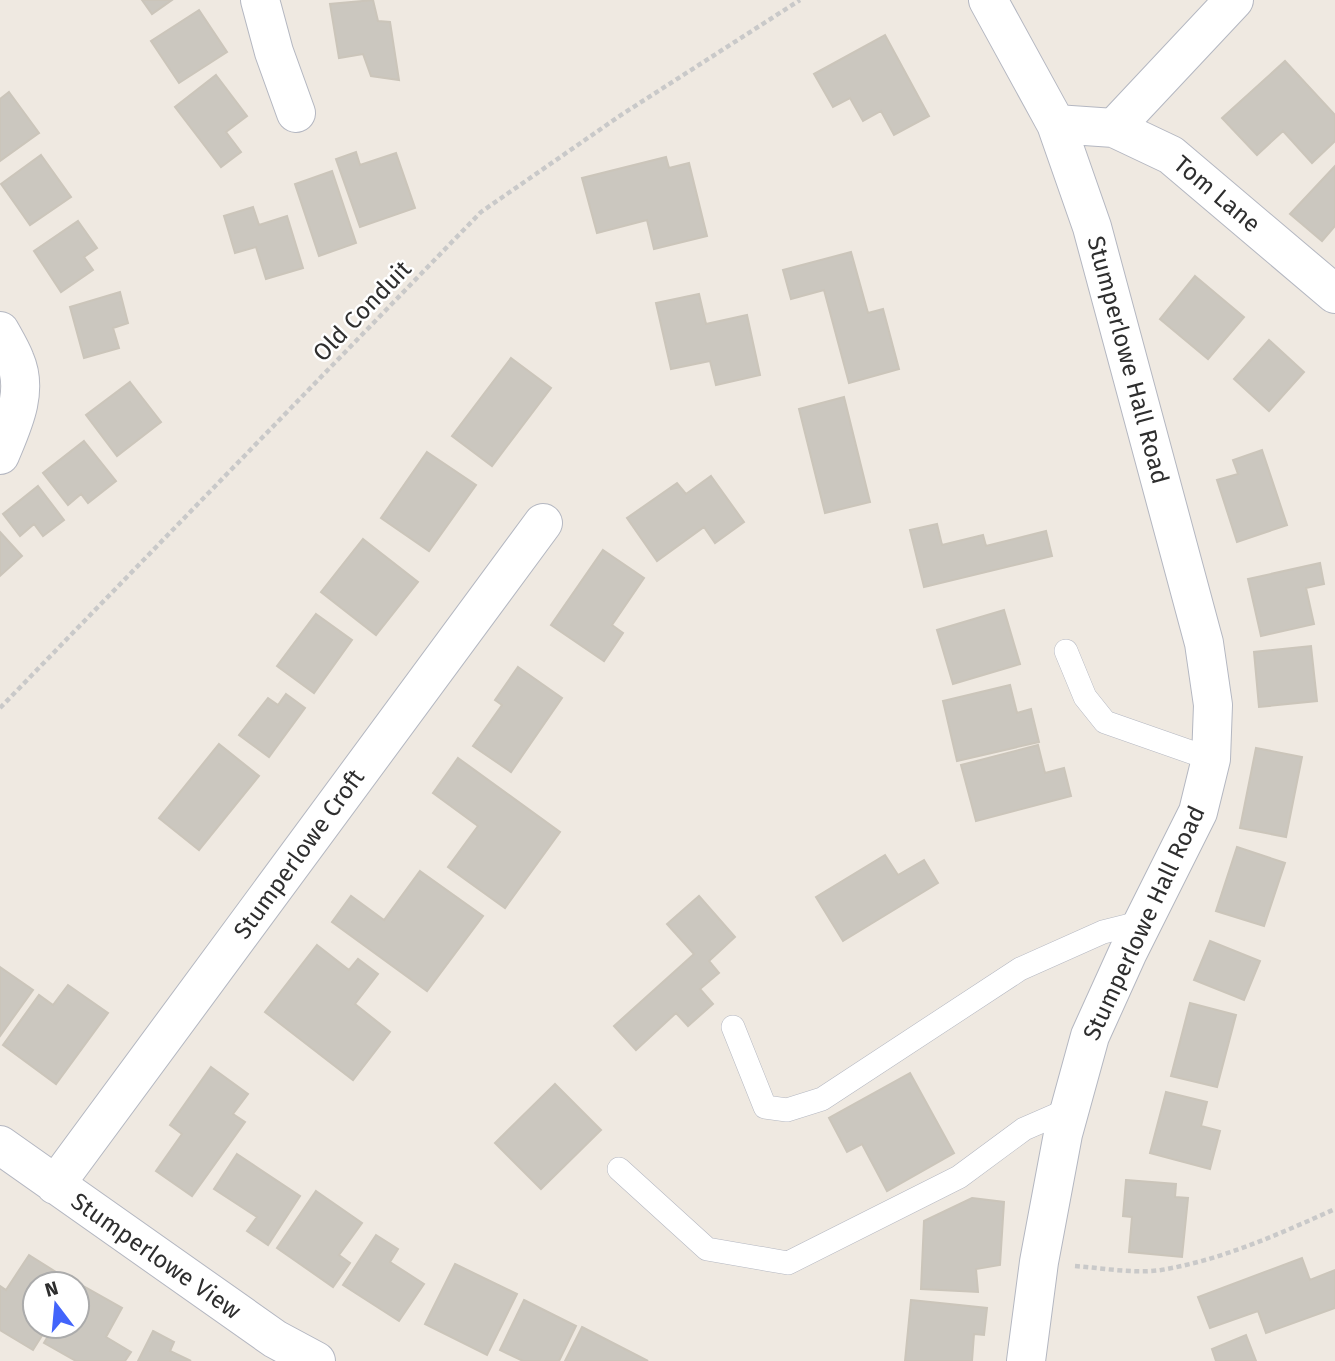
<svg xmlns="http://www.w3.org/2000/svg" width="1335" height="1361" viewBox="0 0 1335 1361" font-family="'Fira Sans',sans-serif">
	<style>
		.building { fill: #cbc7bf; stroke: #cbc5ba; stroke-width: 2 }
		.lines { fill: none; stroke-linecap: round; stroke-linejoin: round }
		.service-casing { stroke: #b4b7c1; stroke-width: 24 }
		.minor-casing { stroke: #b4b7c1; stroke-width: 40 }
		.path { stroke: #c9c9c9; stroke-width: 4.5; stroke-dasharray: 5 3.5; stroke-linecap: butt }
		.service { stroke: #fff; stroke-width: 23 }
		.minor { stroke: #fff; stroke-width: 38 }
		.labels { text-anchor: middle; stroke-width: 5; stroke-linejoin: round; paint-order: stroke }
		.street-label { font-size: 24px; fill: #2e2e2e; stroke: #fff }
	</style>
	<rect width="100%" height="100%" fill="#efe9e1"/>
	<path class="building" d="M142 0H172L152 14Z
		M373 0 378 21 390 22 399 80 371 76 363 54 339 58 330 4Z
		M199 10 227 52 179 83 151 41Z
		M885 35 929 116 894 135 881 111 863 121 850 98 833 107 814 74Z
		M1285 61 1335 115V141L1312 163 1283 131 1257 155 1222 118Z
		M216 75 247 116 226 132 241 152 221 167 175 107Z
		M9 92 39 133 0 161V99Z
		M356 152 360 165 396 153 415 208 360 227 336 159Z
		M41 155 71 197 30 225 1 184Z
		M666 157 669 168 689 163 707 236 654 249 647 220 597 233 582 178Z
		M1335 166V226L1322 241 1290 214Z
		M332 171 356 243 319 256 295 184Z
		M253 207 259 225 287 216 303 268 266 279 256 247 235 253 224 216Z
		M78 221 97 248 84 257 93 270 61 292 34 251Z
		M851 252 868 313 883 309 899 369 849 383 824 290 791 299 783 270Z
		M1195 276 1244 317 1208 359 1160 319Z
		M120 292 128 323 113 328 119 348 84 358 70 307Z
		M699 294 706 324 747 315 760 375 716 385 710 361 671 369 656 303Z
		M1269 340 1304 372 1269 411 1234 379Z
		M511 358 551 388 492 466 452 436Z
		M130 382 161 422 117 456 86 415Z
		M844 397 870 502 825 513 799 409Z
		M84 441 116 481 88 503 81 494 68 505 43 473Z
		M1262 450 1287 525 1237 542 1217 480 1238 474 1233 460Z
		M427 452 476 485 429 551 381 518Z
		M711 476 744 522 715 543 704 527 657 561 627 518 677 483 686 494Z
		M38 486 64 520 43 536 34 524 20 536 3 514Z
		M937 524 942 545 983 535 986 546 1046 531 1052 556 924 587 910 530Z
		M0 532 22 556 0 576Z
		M363 539 418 582 376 635 321 592Z
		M603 550 644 578 612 625 623 633 604 661 551 625Z
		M1320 563 1324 584 1306 588 1314 624 1261 636 1248 579Z
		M1004 610 1020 664 953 684 937 630Z
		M316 614 352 640 314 693 277 666Z
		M1311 646 1317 701 1259 707 1254 652Z
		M518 667 562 698 511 772 473 746 502 705 495 700Z
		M1010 685 1017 713 1031 709 1039 742 957 761 943 701Z
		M286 694 305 708 269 757 239 735 268 698 278 705Z
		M219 744 259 776 199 850 159 818Z
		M1038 745 1045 773 1064 768 1071 796 976 821 961 765Z
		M1256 748 1302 757 1286 837 1240 828Z
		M458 758 560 832 505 908 448 867 478 826 433 793Z
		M1237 847 1285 863 1264 926 1216 911Z
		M885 855 898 875 924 860 938 883 843 941 816 897Z
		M420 871 483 916 427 991 332 922 351 896 384 920Z
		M699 896 735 937 709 961 719 973 700 989 713 1004 688 1026 676 1013 636 1050 614 1026 694 954 667 924Z
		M1210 941 1260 961 1244 1000 1194 980Z
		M317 945 349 970 358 959 378 974 355 1004 390 1032 353 1080 265 1012Z
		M0 967 33 990 0 1036Z
		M68 985 108 1013 56 1084 3 1045 39 995 53 1005Z
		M1190 1003 1236 1015 1217 1087 1171 1076Z
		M211 1067 248 1094 233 1114 245 1122 192 1196 156 1171 182 1134 170 1125Z
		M910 1073 954 1153 887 1191 862 1144 847 1152 829 1118Z
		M555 1084 601 1130 541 1189 495 1143Z
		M1166 1092 1207 1102 1201 1126 1220 1131 1210 1169 1150 1153Z
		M237 1154 300 1196 268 1245 247 1231 257 1217 214 1189Z
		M1126 1180 1176 1184 1175 1197 1188 1198 1182 1257 1129 1252 1132 1217 1123 1216Z
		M316 1191 362 1223 339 1255 350 1263 333 1287 277 1248Z
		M972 1198 1004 1202 1000 1265 976 1269 978 1292 921 1289 924 1221Z
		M376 1235 398 1249 390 1262 424 1284 399 1321 343 1285Z
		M29 1255 75 1284H35V1326H48L33 1350 0 1330V1286L6 1290Z
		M1302 1258 1310 1280 1335 1270V1308L1266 1333 1258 1311 1210 1328 1198 1297Z
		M455 1264 517 1294 487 1355 425 1324Z
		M78 1283 122 1308 106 1337 131 1352 125 1361H76L44 1343 54 1326H77Z
		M524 1300 576 1326 559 1361H523L500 1350Z
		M911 1300 987 1308 984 1335 974 1334 972 1361H905Z
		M582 1327 648 1361H565Z
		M153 1331 174 1342 170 1351 191 1361H138Z
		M1246 1335 1256 1361H1216L1212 1349Z"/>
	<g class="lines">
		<g class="service-casing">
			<path id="service" d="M1066 651 1085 697 1105 722 1211 759
				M733 1027 765 1107 787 1110 822 1099 1020 969 1103 932 1143 922
				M619 1169 707 1249 788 1263 959 1177 1024 1129 1070 1109"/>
		</g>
		<g class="minor-casing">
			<path id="minor" d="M260 0 274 52 296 113
				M988 0 1056 124 1114 128 1171 155 1335 294
				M1114 128 1234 0
				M0 331C5 340 11 350 15 360 29 392 12 426 0 455
				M0 1145 275 1339 316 1361
				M55 1185 543 523
				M1026 1361 1039 1262 1063 1134 1090 1036 1128 952 1198 812 1211 759 1213 705 1204 643 1092 227 1056 124"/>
		</g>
		<path class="path" d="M0 708 481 212 621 115 800 0
			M1075 1266C1103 1268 1133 1274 1161 1270 1222 1260 1279 1234 1335 1209"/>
		<use href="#service" class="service"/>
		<use href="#minor" class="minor"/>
	</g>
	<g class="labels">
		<g class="street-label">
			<text transform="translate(1217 194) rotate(40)" y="8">Tom Lane</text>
			<text transform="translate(362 311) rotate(-46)" y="8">Old Conduit</text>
			<text transform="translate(1128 360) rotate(75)" y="8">Stumperlowe Hall Road</text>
			<text transform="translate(299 854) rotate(-54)" y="8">Stumperlowe Croft</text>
			<text transform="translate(1144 923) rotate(-65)" y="8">Stumperlowe Hall Road</text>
			<text transform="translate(156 1256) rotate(35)" y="8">Stumperlowe View</text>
		</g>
	</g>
	<g transform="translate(56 1305) rotate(344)"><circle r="33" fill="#ffffff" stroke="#ababab" stroke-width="2"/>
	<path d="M0-5L12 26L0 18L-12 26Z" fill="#4264fb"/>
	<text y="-10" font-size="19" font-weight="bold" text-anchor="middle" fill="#2e2e2e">N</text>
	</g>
</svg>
